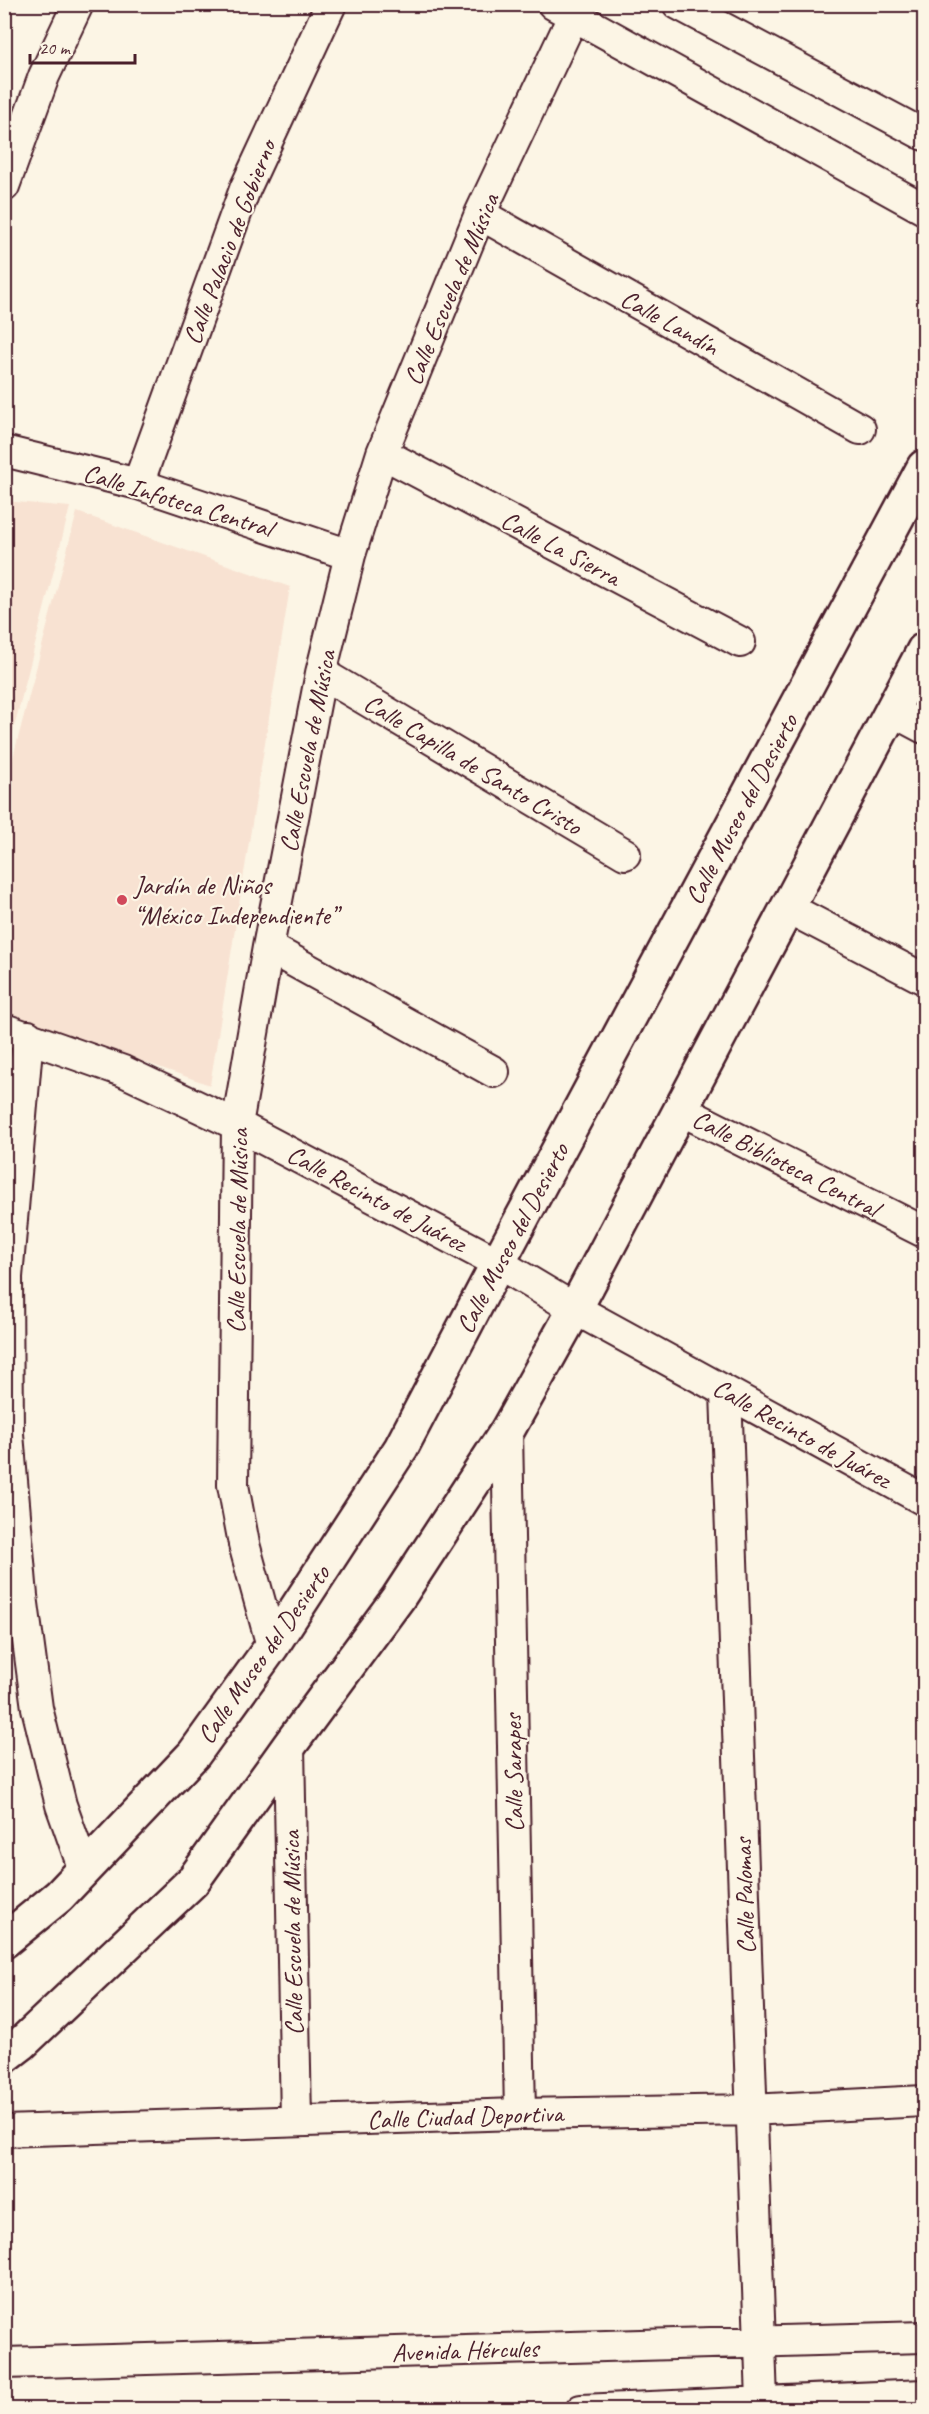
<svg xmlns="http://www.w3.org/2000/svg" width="929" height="2414" viewBox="0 0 929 2414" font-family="Caveat,sans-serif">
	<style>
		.built { fill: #f8e2d2 }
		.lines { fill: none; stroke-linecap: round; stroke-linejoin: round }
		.minor-casing { stroke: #4a1f2b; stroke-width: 34 }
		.tertiary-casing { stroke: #4a1f2b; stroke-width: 38 }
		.minor { stroke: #fcf5e5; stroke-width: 30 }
		.tertiary { stroke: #fcf5e5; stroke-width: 33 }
		.poi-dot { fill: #d1495b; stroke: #fcf5e5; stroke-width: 2 }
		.labels { text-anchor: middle; stroke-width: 4.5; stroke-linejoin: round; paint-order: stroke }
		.street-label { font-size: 26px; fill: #4a1f2b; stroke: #fcf5e5 }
		.poi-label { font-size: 26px; fill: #4a1f2b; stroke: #fcf5e5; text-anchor: start }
	</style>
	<rect width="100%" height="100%" fill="#fcf5e5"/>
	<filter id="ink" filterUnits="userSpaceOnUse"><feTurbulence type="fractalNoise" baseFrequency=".0167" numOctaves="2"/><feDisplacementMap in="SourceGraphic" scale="12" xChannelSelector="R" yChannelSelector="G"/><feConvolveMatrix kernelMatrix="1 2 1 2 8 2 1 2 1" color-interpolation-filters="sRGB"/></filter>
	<g filter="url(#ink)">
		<path class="built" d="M5 501 70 507 5 763 4 501Z
			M77 512 290 587 210 1085 5 1013V788Z"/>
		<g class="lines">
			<g class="minor-casing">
				<path id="minor" d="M553 4 924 209
					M678 4 924 135
					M4 186 44 76 78 4
					M480 214 860 429
					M4 451 138 484 350 555
					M382 453 740 642
					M138 484 245 189 331 4
					M321 673 625 854
					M892 711 924 728
					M788 908 924 979
					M268 947 494 1072
					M4 1029 123 1071 237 1125 498 1263 575 1309 924 1500
					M28 1036 7 1277 8 1434 22 1596 37 1708 61 1805 84 1870
					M681 1110 924 1232
					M726 1392 762 2401
					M507 1431 520 2114
					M272 1646 244 1544 233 1485 237 1125 268 947 321 673 350 555 382 453 480 214 579 4
					M289 1746 296 2121
					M4 2131 520 2114 752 2110 924 2101
					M4 2363 924 2337
					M581 2410 924 2395"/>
			</g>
			<g class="tertiary-casing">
				<path id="tertiary" d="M4 1941 59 1896 194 1754 272 1646 401 1448 498 1263 924 467
					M4 2057 21 2044 192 1882 289 1746 398 1598 507 1431 575 1309 924 650"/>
			</g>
			<use href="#minor" class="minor"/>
			<use href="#tertiary" class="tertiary"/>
		</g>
	</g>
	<circle class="poi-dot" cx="122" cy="900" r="6"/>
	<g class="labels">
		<g class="street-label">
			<text transform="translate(229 242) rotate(-69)" y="9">Calle Palacio de Gobierno</text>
			<text transform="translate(451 289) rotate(-67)" y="9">Calle Escuela de Música</text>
			<text transform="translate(670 322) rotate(29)" y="9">Calle Landín</text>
			<text transform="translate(178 500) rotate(17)" y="9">Calle Infoteca Central</text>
			<text transform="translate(561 548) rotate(28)" y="9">Calle La Sierra</text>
			<text transform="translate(307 751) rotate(-79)" y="9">Calle Escuela de Música</text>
			<text transform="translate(473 764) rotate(31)" y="9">Calle Capilla de Santo Cristo</text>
			<text transform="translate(741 809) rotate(-62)" y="9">Calle Museo del Desierto</text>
			<text transform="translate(786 1163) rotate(27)" y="9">Calle Biblioteca Central</text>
			<text transform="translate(377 1198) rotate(28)" y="9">Calle Recinto de Juárez</text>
			<text transform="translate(237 1231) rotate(-89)" y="9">Calle Escuela de Música</text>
			<text transform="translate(512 1238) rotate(-62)" y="9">Calle Museo del Desierto</text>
			<text transform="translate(802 1433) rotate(29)" y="9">Calle Recinto de Juárez</text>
			<text transform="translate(263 1654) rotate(-55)" y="9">Calle Museo del Desierto</text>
			<text transform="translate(513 1773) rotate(-91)" y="9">Calle Sarapes</text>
			<text transform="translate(744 1896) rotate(-92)" y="9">Calle Palomas</text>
			<text transform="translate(292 1933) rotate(-91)" y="9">Calle Escuela de Música</text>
			<text transform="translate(465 2116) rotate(-2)" y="9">Calle Ciudad Deportiva</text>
			<text transform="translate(465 2350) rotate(-2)" y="9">Avenida Hércules</text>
		</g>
		<g class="poi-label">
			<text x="134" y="894">Jardín de Niños<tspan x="134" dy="30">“México Independiente”</tspan></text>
		</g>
	</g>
	<rect width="929" height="2414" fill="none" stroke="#fcf5e5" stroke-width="24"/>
	<rect x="12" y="12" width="905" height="2390" fill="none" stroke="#4a1f2b" stroke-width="2" filter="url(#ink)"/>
	<path d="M30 54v9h105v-9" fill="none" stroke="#4a1f2b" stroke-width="3"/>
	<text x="39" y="54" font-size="18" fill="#4a1f2b" stroke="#fcf5e5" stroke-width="4.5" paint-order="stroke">20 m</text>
</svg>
